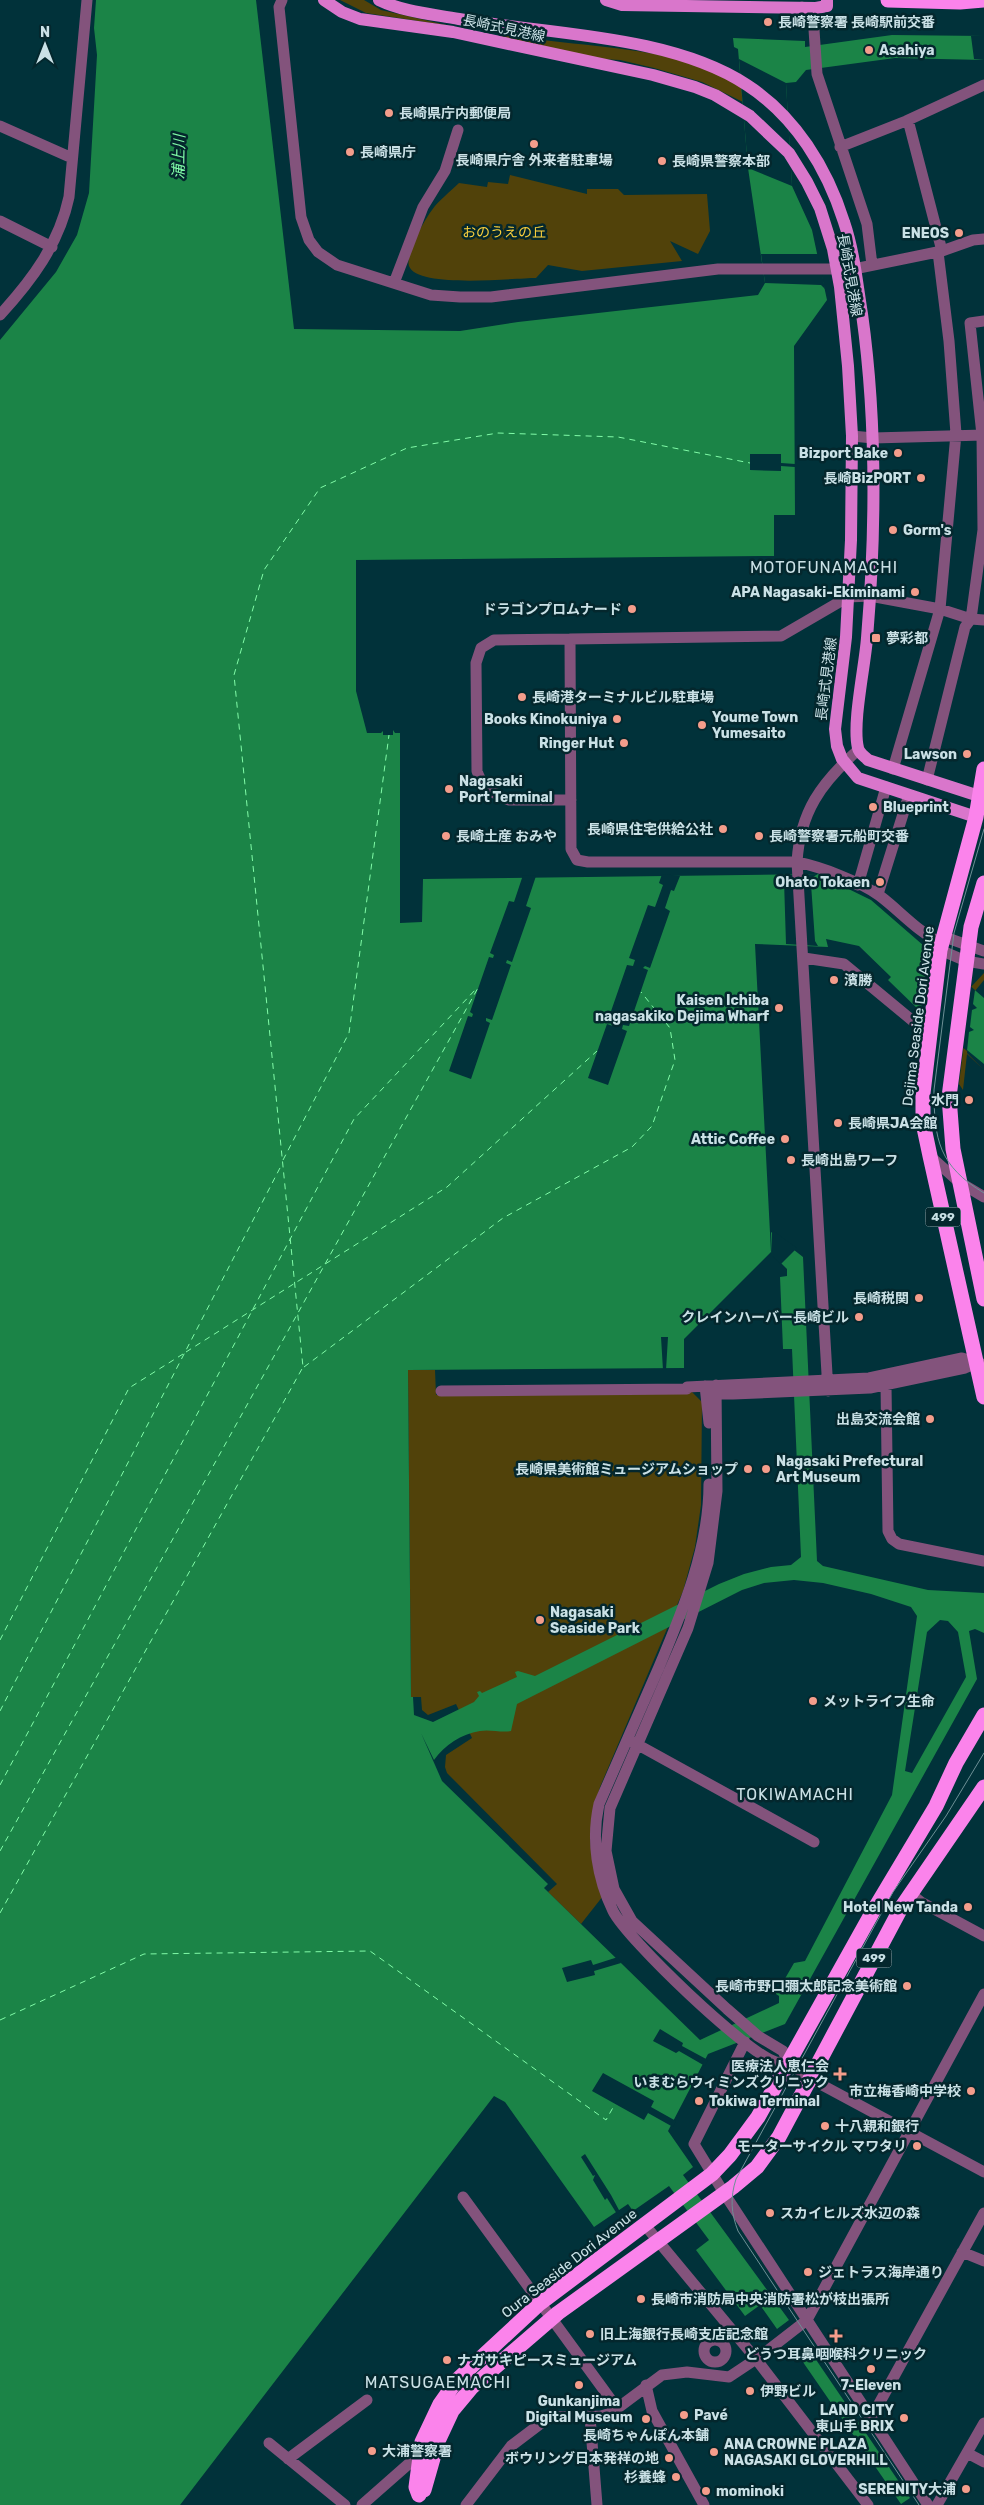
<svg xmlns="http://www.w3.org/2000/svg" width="984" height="2505" viewBox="0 0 984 2505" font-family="Rubik,'Noto Sans JP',sans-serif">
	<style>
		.green { fill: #51420a }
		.water { fill: #1b8447; fill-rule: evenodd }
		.pier { fill: #01323a }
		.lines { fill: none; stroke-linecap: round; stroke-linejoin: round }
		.ferry { stroke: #81fca8; stroke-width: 1; stroke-dasharray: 6 5; stroke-linecap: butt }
		.minor { stroke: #83537c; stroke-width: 11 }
		.major { stroke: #d976cb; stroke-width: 12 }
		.highway { stroke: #fb83eb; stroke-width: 15 }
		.tram { stroke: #6d9096; stroke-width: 1 }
		.poi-dot { fill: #f49d8b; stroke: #04272d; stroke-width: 2 }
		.labels { text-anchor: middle; stroke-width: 5; stroke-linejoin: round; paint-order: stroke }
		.shield { fill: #04272d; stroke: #8fa9ae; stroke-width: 1 }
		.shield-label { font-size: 12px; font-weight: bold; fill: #cae1e6 }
		.poi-label { font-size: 14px; font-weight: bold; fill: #cae1e6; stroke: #04272d; text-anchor: start }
		.street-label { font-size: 14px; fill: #cae1e6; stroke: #04272d }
		.park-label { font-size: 14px; fill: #f8cf3d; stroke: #04272d }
		.water-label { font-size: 15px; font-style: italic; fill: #81fca8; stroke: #04272d }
		.quarter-label { font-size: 16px; letter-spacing: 1px; fill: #cae1e6; stroke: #04272d }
	</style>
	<rect width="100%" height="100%" fill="#01323a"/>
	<path class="green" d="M340 0H364L381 10 451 26 366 13Z
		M502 34C561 45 623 45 681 60 701 65 722 77 741 85L743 102 702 82 654 68 620 60 584 58 501 40Z
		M510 175 587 194V189H618L624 195 707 194 710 231 698 254 670 241 682 261 582 271 548 265 536 278C514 278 417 289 409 266 405 253 424 221 432 210 439 200 450 192 459 183L487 187 488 182 508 184Z
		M984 973V980L975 991 967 1053 984 1070 967 1054 963 1090 959 1084 971 987Z
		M408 1370H435L436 1395 691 1391 702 1402 701 1505 695 1547 683 1591 600 1787C587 1828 587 1856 603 1896L581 1924 548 1892 557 1884 447 1773 445 1767 446 1755 472 1738 456 1704 428 1715 422 1710 421 1697H411Z"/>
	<path class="water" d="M96 0H256L294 329 460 331 518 322 758 295 765 283 748 168 738 49 734 47 733 38 805 41V47L892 35 984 36V60L895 58 806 70 796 82 786 83 792 186 812 230 827 300 794 346 795 515H774V556L356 560V691L367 733H381L383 731V735H393V730L395 733H400V923L422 922 423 879 818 874 871 900 984 998V1064L921 1012 888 980 891 977 859 946 826 939 828 947 755 944 771 1252 684 1339V1368L408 1370 411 1697H413L414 1715 433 1722 474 1702 479 1696 477 1692 480 1691 482 1693 517 1677 515 1672 518 1671 535 1676 719 1584 744 1574 771 1567 791 1565 801 1557 792 1349H783L780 1277 787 1276V1269L772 1254 771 1232 803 1257 817 1561 823 1566 928 1590 984 1593V1633L975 1629 969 1631 977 1679 785 2024 708 2054 668 2131 693 2167 683 2175 789 2320 777 2329 760 2305 745 2316 696 2250 709 2240 669 2186 633 2211 628 2204 594 2227 505 2102 494 2096 180 2505H0V340L56 272 77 235 89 193 97 55 94 28ZM794 1580 823 1583 871 1594 911 1607 917 1616 892 1795 805 1961 794 1963 779 1989 776 1988 773 1992 779 1996V2003L700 2040 544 1888 548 1884 442 1781 421 1733 434 1760C445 1745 461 1734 480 1731 490 1729 501 1733 511 1731L517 1704 742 1590 764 1583ZM940 1620 948 1621 958 1632 966 1677 912 1773 905 1771 927 1632Z
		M806 2345 910 2498 901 2504 796 2352Z"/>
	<path class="pier" d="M971 36H984V60L974 59Z
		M739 59 786 83 792 186 748 168Z
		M761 254H818L825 289 821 285 765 283Z
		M750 454H781V463L795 464V467L781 466V471L750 470Z
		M662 874 680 876 674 891 671 890 665 908 670 911 650 968 645 966 643 968 648 970 629 1026 623 1025 622 1029 627 1031 608 1085 588 1078 607 1024 613 1026 614 1022 608 1020 627 965 633 966 635 960 629 958 648 905 655 907 663 885 659 883Z
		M818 874 813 877 811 884 815 941 818 946 786 944 784 880 779 875Z
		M523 875 536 876 526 906 531 908 512 962 507 960 506 963 511 965 492 1020 486 1018V1021L490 1023 471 1079 449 1071 468 1016 472 1017 473 1014 470 1012 489 957 493 958 494 955 490 953 509 901 514 902Z
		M929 948 975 990 973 1004 977 1008 972 1010 970 1027 974 1030 969 1032 967 1051 921 1012Z
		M772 1230 797 1248 781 1264 772 1256Z
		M661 1337H668L666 1370H663Z
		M618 1957 621 1963 594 1971 595 1975 567 1982 562 1968 591 1960 593 1965Z
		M660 2029 683 2043 682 2046 708 2060 705 2066 679 2051 676 2053 653 2041Z
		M603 2073 654 2101 651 2107 676 2121 673 2127 648 2113 644 2120 592 2091Z
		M585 2154 611 2195 620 2212 617 2214 607 2198 605 2200 593 2180 595 2175 593 2176 581 2157Z"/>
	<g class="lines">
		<path class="ferry" d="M283 1160 349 1033 389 735
			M186 1352 447 1187 597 1051
			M304 1367 503 1218 632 1147 652 1126 675 1060 670 1028 641 992
			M0 1640 129 1388 183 1354
			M0 1711 282 1164
			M0 1785 354 1119 476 989
			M0 1851 479 986
			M0 1913 303 1367 234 675 264 570 320 488 407 448 498 433 618 437 750 463
			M0 2020 144 1954 370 1951 606 2120 615 2104"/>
		<path class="minor" d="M282 0 279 7 301 217 309 240 318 252 337 265 431 295 460 297H491L718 269H854L942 251 973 240 984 239
			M802 7 812 11 813 15 817 74 867 224 872 265
			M908 120 942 251
			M0 126 72 158
			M840 147 906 121 984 85
			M0 221 52 247
			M394 283 423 207 445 171 458 130
			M0 315C32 280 59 244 69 197L87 0
			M852 436 873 438 984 435
			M570 639 494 640 481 648 476 663 477 771C481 785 496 796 509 800H571
			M893 769 940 609 956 434 949 341 938 252
			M927 780 965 627 971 619 983 530 982 435 970 323 984 321
			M858 885 886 787
			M878 894 909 795
			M942 936 984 951
			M941 943C918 932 900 911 880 896 859 881 821 867 797 862H588L577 860 571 849 570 639 781 636 848 597 870 596 940 609 971 619 984 620
			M940 950 966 961 984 964
			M804 958 844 964 931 1036
			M930 1156 959 1182 984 1197
			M716 1385 717 1491 708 1563 688 1628 610 1808 606 1851 614 1889 632 1921 727 2009 758 2036 783 2051 788 2062 809 2078 984 2172
			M886 1385 888 1531 892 1539 899 1544 984 1561
			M705 1386 709 1423
			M441 1391 687 1389V1387L869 1378 962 1358 982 1364
			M828 1391 797 862C800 812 821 783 858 750
			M710 1393 733 1394 870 1388 965 1368 977 1363
			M709 1484C709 1548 683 1610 659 1667 639 1713 619 1759 599 1804 591 1840 597 1878 613 1911 627 1939 747 2054 776 2062 779 2063 785 2062 788 2062
			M631 1741 814 1842
			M911 1894 921 1902 984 1936
			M745 2042 694 2144 724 2193 928 2505
			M463 2197 617 2408
			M644 2224 756 2359 868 2505
			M962 2252 984 2261
			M704 2351a11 11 0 1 1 22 0a11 11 0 1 1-22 0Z
			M646 2385 652 2411 704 2505
			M870 2416 875 2411 984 2213
			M590 2417 597 2505
			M269 2443 345 2505
			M967 2453 984 2462
			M288 2459 367 2400
			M362 2505 421 2453
			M466 2505 511 2446 544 2421 553 2417 601 2416 611 2413 662 2375 687 2372 729 2377 762 2355 807 2320 984 1994
			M937 2505 984 2423"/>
		<path class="major" d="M324 0 342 12 360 19 453 32 653 75 695 87 715 95 750 116 789 153 807 182 820 208 833 249 840 287 848 366 852 436 851 540 846 637 835 729 837 746 842 759 858 778 976 817
			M379 0C404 12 432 14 459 19 547 34 672 35 747 85 795 116 827 168 844 222 854 251 857 283 862 314 877 421 876 530 867 638 865 666 852 723 858 748 859 753 864 756 868 760L979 796
			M606 0 622 5 816 8 827 6V0"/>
		<path class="highway" d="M888 0 960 2 984 0
			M984 769 976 817 940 950 923 1093V1123L930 1156 984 1397
			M984 883 971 927 949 1097 953 1149 984 1299
			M424 2490 438 2441 452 2411 472 2387 558 2313 733 2187 757 2167 779 2137 901 1908 984 1787
			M419 2495 416 2487 422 2442 440 2404 457 2380 539 2304 712 2174 730 2155 758 2117 872 1913 936 1806 956 1763 984 1715"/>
		<path class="tram" d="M984 829 954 933 934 1090C934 1140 939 1166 984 1193
			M919 2505 738 2231C731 2213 730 2198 736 2179L893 1892 946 1816 984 1753"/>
	</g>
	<g class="poi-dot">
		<circle cx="768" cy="22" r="5"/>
		<circle cx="869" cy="50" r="5"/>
		<circle cx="389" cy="113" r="5"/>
		<circle cx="534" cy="144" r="5"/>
		<circle cx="350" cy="152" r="5"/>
		<circle cx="662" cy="161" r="5"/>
		<circle cx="959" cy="233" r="5"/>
		<circle cx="898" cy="453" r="5"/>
		<circle cx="921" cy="478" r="5"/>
		<circle cx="893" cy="530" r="5"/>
		<circle cx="915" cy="592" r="5"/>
		<circle cx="632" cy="609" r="5"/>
		<rect x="871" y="633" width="10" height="10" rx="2.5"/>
		<circle cx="522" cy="697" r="5"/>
		<circle cx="617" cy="719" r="5"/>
		<circle cx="702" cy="725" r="5"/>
		<circle cx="624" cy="743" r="5"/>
		<circle cx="967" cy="754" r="5"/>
		<circle cx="449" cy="789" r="5"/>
		<circle cx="873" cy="807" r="5"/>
		<circle cx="723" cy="829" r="5"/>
		<circle cx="446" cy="836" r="5"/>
		<circle cx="759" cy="836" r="5"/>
		<circle cx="880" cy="882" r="5"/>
		<circle cx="834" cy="980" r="5"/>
		<circle cx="779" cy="1008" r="5"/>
		<circle cx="969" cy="1100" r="5"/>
		<circle cx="838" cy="1123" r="5"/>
		<circle cx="785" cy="1139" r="5"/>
		<circle cx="791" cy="1160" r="5"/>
		<circle cx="919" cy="1298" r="5"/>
		<circle cx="859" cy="1317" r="5"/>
		<circle cx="930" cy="1419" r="5"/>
		<circle cx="748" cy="1469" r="5"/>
		<circle cx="766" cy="1469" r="5"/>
		<circle cx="540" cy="1620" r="5"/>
		<circle cx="813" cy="1701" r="5"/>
		<circle cx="968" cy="1907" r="5"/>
		<circle cx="907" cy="1986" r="5"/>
		<path d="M837.5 2066.5h5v5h5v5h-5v5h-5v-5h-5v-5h5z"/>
		<circle cx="971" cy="2091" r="5"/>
		<circle cx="699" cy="2101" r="5"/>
		<circle cx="825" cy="2126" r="5"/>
		<circle cx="917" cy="2146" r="5"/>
		<circle cx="770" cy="2213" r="5"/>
		<circle cx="808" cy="2272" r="5"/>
		<circle cx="641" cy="2299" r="5"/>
		<circle cx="590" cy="2334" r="5"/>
		<path d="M833.5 2328.5h5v5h5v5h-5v5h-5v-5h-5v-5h5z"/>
		<circle cx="447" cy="2360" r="5"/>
		<circle cx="871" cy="2369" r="5"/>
		<circle cx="579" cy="2385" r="5"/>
		<circle cx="750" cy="2391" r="5"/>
		<circle cx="684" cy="2415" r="5"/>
		<circle cx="904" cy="2418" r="5"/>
		<circle cx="646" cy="2419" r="5"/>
		<circle cx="372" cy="2451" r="5"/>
		<circle cx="714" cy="2452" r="5"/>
		<circle cx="669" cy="2458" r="5"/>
		<circle cx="676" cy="2477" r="5"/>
		<circle cx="966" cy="2489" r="5"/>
		<circle cx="706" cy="2491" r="5"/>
	</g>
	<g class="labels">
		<g class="shield">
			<rect x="925.5" y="1207.5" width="35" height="19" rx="4"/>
			<rect x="856.5" y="1948.5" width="35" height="19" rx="4"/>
		</g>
		<g class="shield-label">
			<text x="943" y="1221">499</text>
			<text x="874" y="1962">499</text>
		</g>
		<g class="poi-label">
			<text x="778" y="27">長崎警察署 長崎駅前交番</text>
			<text x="879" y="55">Asahiya</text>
			<text x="399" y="118">長崎県庁内郵便局</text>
			<text x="360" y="157">長崎県庁</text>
			<text x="534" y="165" text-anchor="middle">長崎県庁舎 外来者駐車場</text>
			<text x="672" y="166">長崎県警察本部</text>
			<text x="949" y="238" text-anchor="end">ENEOS</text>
			<text x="888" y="458" text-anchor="end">Bizport Bake</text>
			<text x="911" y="483" text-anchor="end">長崎BizPORT</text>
			<text x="903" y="535">Gorm's</text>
			<text x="905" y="597" text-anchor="end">APA Nagasaki-Ekiminami</text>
			<text x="622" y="614" text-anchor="end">ドラゴンプロムナード</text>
			<text x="886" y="643">夢彩都</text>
			<text x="532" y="702">長崎港ターミナルビル駐車場</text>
			<text x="712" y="722">Youme Town<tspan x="712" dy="16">Yumesaito</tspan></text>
			<text x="607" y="724" text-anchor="end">Books Kinokuniya</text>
			<text x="614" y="748" text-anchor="end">Ringer Hut</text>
			<text x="957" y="759" text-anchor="end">Lawson</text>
			<text x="459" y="786">Nagasaki<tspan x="459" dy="16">Port Terminal</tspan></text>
			<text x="883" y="812">Blueprint</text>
			<text x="713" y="834" text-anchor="end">長崎県住宅供給公社</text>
			<text x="456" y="841">長崎土産 おみや</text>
			<text x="769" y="841">長崎警察署元船町交番</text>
			<text x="870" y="887" text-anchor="end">Ohato Tokaen</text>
			<text x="844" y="985">濱勝</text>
			<text x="769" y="1005" text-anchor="end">Kaisen Ichiba<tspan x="769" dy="16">nagasakiko Dejima Wharf</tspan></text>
			<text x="959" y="1105" text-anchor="end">水門</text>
			<text x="848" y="1128">長崎県JA会館</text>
			<text x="775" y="1144" text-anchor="end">Attic Coffee</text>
			<text x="801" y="1165">長崎出島ワーフ</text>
			<text x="909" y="1303" text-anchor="end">長崎税関</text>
			<text x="849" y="1322" text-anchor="end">クレインハーバー長崎ビル</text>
			<text x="920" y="1424" text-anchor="end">出島交流会館</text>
			<text x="776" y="1466">Nagasaki Prefectural<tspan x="776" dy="16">Art Museum</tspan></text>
			<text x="738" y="1474" text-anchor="end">長崎県美術館ミュージアムショップ</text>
			<text x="550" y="1617">Nagasaki<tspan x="550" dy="16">Seaside Park</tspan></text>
			<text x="823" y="1706">メットライフ生命</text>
			<text x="958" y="1912" text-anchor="end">Hotel New Tanda</text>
			<text x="897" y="1991" text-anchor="end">長崎市野口彌太郎記念美術館</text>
			<text x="829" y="2071" text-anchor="end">医療法人恵仁会<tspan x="829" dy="16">いまむらウィミンズクリニック</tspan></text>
			<text x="961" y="2096" text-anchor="end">市立梅香崎中学校</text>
			<text x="709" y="2106">Tokiwa Terminal</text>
			<text x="835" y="2131">十八親和銀行</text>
			<text x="907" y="2151" text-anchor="end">モーターサイクル マワタリ</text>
			<text x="780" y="2218">スカイヒルズ水辺の森</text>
			<text x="818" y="2277">ジェトラス海岸通り</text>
			<text x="651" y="2304">長崎市消防局中央消防署松が枝出張所</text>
			<text x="600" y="2339">旧上海銀行長崎支店記念館</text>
			<text x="836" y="2359" text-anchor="middle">どうつ耳鼻咽喉科クリニック</text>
			<text x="457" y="2365">ナガサキピースミュージアム</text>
			<text x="871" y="2390" text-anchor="middle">7-Eleven</text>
			<text x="760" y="2396">伊野ビル</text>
			<text x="579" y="2406" text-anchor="middle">Gunkanjima<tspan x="579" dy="16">Digital Museum</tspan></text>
			<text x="894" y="2415" text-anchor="end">LAND CITY<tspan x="894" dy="16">東山手 BRIX</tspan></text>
			<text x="694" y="2420">Pavé</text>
			<text x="646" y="2440" text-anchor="middle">長崎ちゃんぽん本舗</text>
			<text x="724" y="2449">ANA CROWNE PLAZA<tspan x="724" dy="16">NAGASAKI GLOVERHILL</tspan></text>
			<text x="382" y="2456">大浦警察署</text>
			<text x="659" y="2463" text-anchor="end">ボウリング日本発祥の地</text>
			<text x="666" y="2482" text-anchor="end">杉養蜂</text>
			<text x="956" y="2494" text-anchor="end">SERENITY大浦</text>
			<text x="716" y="2496">mominoki</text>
		</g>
		<g class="street-label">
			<text transform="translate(504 28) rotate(12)" y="5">長崎式見港線</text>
			<text transform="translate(850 275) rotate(80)" y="5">長崎式見港線</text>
			<text transform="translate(826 679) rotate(-83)" y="5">長崎式見港線</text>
			<text transform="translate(918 1016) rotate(-83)" y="5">Dejima Seaside Dori Avenue</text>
			<text transform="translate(569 2263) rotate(-38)" y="5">Oura Seaside Dori Avenue</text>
		</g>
		<g class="park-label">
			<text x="504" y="237">おのうえの丘</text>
		</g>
		<g class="water-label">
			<text transform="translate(179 157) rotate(-89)" y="5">浦上川</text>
		</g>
		<g class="quarter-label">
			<text x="824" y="573">MOTOFUNAMACHI</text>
			<text x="795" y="1800">TOKIWAMACHI</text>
			<text x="438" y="2388">MATSUGAEMACHI</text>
		</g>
	</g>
	<g transform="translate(45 45)" stroke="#04272d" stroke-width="4" paint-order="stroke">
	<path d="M0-4L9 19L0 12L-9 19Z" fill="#cae1e6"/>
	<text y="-8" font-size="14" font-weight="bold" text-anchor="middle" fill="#cae1e6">N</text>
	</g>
</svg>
